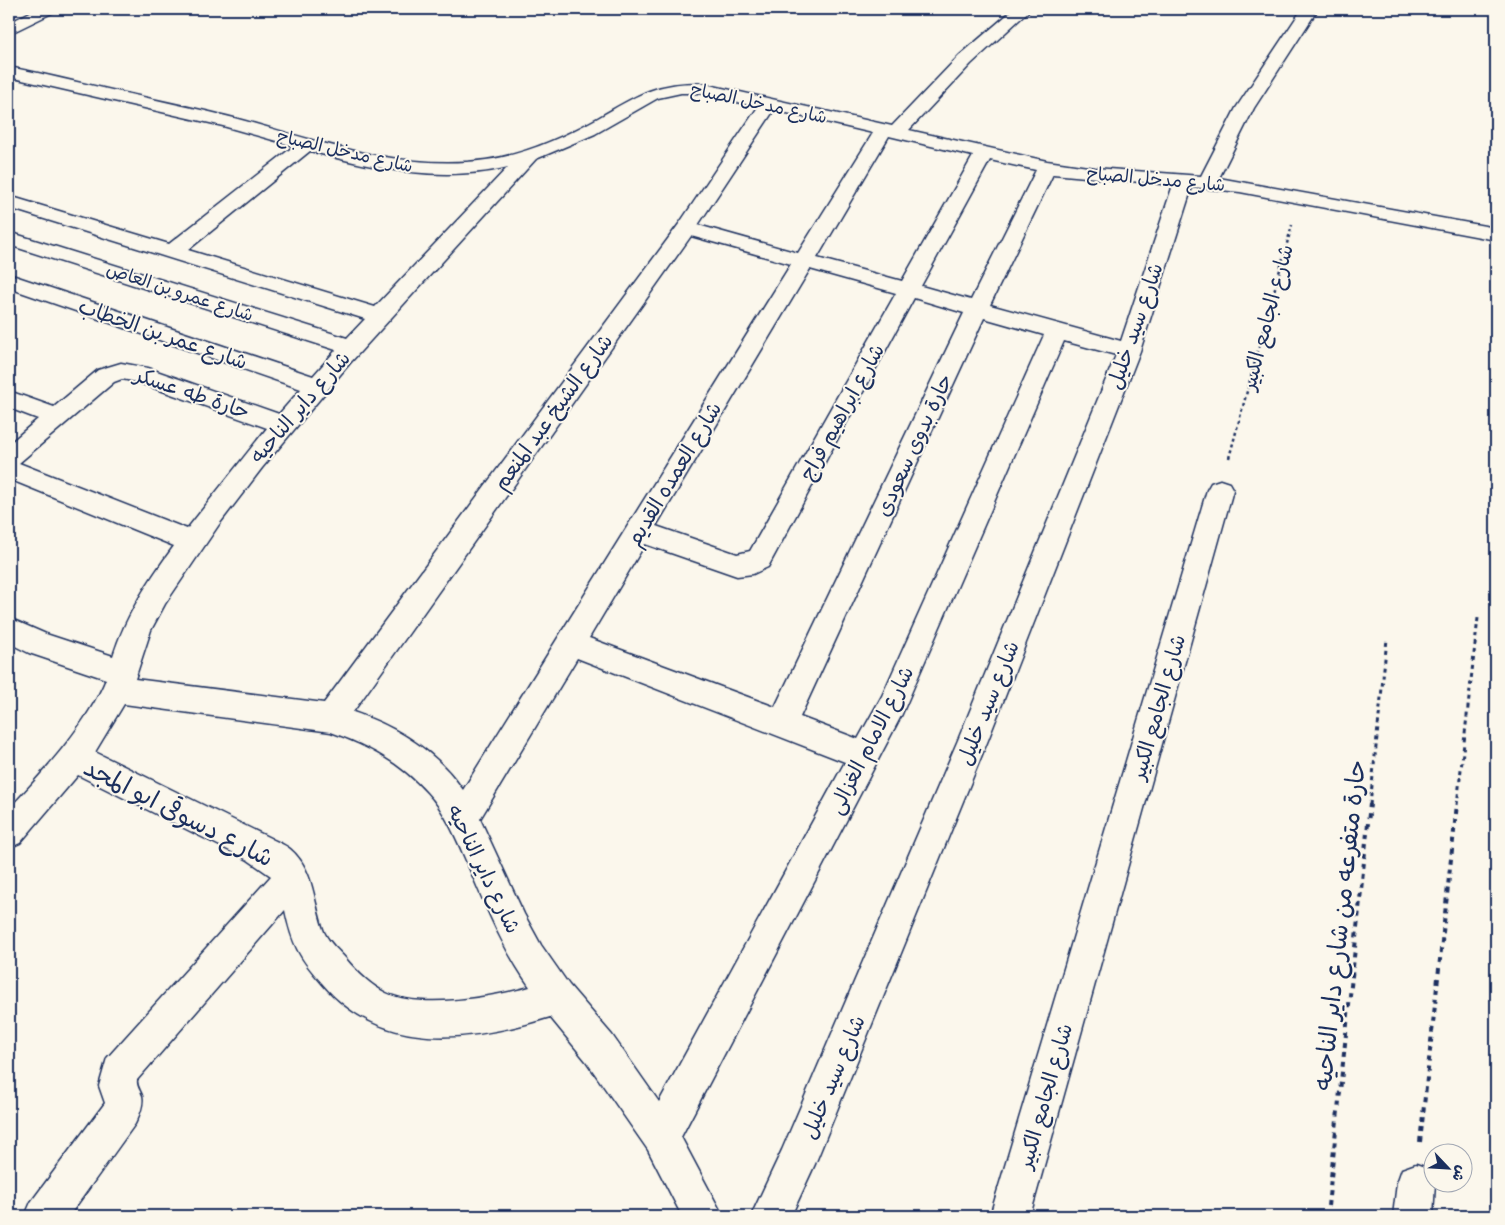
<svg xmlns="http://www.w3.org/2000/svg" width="1505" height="1225" viewBox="0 0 1505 1225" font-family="Caveat,'Playpen Sans Arabic',sans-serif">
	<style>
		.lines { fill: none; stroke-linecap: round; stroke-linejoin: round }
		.minor-casing { stroke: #1b2f5e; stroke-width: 3 }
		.path-far2 { stroke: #1b2f5e; stroke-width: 2.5; stroke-dasharray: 3 3; stroke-linecap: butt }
		.path-far1 { stroke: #1b2f5e; stroke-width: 3; stroke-dasharray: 4 4; stroke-linecap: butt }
		.path { stroke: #1b2f5e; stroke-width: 4; stroke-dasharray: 5 5; stroke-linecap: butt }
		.minor { fill: #fbf7ec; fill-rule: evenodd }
		.labels { text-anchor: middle; stroke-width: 4; stroke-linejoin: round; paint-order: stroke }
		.far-street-label { font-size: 18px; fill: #1b2f5e; stroke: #fbf7ec }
		.street-label { font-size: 21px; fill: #1b2f5e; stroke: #fbf7ec }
		.near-street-label { font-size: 25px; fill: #1b2f5e; stroke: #fbf7ec }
	</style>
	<rect width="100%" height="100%" fill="#fbf7ec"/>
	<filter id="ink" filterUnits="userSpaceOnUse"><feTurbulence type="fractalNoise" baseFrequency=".02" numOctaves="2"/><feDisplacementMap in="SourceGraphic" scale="10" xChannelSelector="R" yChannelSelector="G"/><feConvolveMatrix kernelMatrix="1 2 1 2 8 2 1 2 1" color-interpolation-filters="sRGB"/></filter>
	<g filter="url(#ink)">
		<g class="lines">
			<g class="minor-casing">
				<path id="minor" d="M36 9H56L54 12 9 34V23Z
					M1014 9H1031L971 64 909 130 1047 161 1095 168 1201 176 1236 108 1302 9H1318L1254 108 1219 178 1496 228V240L1240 192 1192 187 1140 351 988 740 815 1164 791 1216H751L782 1150 958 740 1116 355 1064 341 902 714 681 1137 723 1216H682L648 1150 586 1061 550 1017C470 1042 382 1054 322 983 299 957 292 944 285 910L137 1080C136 1086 140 1090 142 1096 144 1105 139 1116 135 1124L69 1216H25L31 1202 105 1103 99 1086 107 1058 271 876 248 860 78 775 20 843 9 848V809C42 774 88 724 106 679L29 653 9 643V618L46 634 113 656C126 615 149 580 174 546L9 479V444L38 419 9 408V391L54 407 98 370 121 363 148 368 279 414 301 389 9 288V274L313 376 336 350 9 245V232L347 338 365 319 9 208V196L169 244 294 146 223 126 9 77V67C45 74 80 83 116 91 155 100 195 108 234 118 316 140 399 172 486 160 524 155 564 137 598 118 637 96 653 83 700 83L892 126 959 56ZM681 93H700L758 107 679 224 324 703 135 679 151 630 165 604 220 523 262 468 350 363 536 159 595 134 658 98ZM774 110 873 133 798 253 698 225ZM889 136 973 156 902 281 817 258ZM310 151C375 169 442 183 508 167L375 307 188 250ZM990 160 1036 170 971 300 921 286ZM1053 174 1173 185 1121 341 990 305ZM691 236 791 264 463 790C436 751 397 727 353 712ZM810 269 896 293 750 551 737 554 656 526ZM914 298 964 313 775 707 589 638 645 544 737 576 753 574 768 567ZM984 318 1044 335 882 696 858 739 800 717ZM122 379 137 382 267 428 187 529 19 463 114 382ZM577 658 845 762 659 1102 612 1035 569 985 541 945 524 914 480 819ZM124 704 331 732C368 745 400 762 427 792 446 812 457 840 468 865 486 907 503 949 530 987 494 997 421 1010 386 993 371 986 357 972 346 959 339 951 329 943 324 932 313 904 315 870 290 849 284 844 277 842 270 838L95 752Z
					M1220 480 1229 483 1233 490 1030 1216H990L1207 490 1211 483Z
					M1416 1164 1430 1169 1432 1182 1435 1183 1433 1216H1393L1397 1183 1402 1169Z"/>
			</g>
			<path class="path-far2" d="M1229 458 1292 225"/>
			<path class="path-far1" d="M1370 805 1387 639
				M1457 805 1478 618"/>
			<path class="path" d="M1420 1142 1457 804
				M1327 1216 1370 804"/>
			<use href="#minor" class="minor"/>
		</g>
	</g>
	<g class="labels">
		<g class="far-street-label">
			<text transform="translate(759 103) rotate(12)" y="6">شارع مدخل الصباح</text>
			<text transform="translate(345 151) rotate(13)" y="6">شارع مدخل الصباح</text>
			<text transform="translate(1156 179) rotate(5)" y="6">شارع مدخل الصباح</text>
			<text transform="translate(180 292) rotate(18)" y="6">شارع عمرو بن العاص</text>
		</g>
		<g class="street-label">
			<text transform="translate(1267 317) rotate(-75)" y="7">شارع الجامع الكبير</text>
			<text transform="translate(1135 326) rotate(-71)" y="7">شارع سيد خليل</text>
			<text transform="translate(163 334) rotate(19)" y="7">شارع عمر بن الخطاب</text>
			<text transform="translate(192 393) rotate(19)" y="7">حارة طه عسكر</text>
			<text transform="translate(300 407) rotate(-49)" y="7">شارع داير الناحيه</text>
			<text transform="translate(553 412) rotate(-54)" y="7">شارع الشيخ عبد المنعم</text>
			<text transform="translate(842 412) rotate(-61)" y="7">شارع ابراهيم فراج</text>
			<text transform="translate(914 445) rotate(-65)" y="7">حارة بدوى سعودى</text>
			<text transform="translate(674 474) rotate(-59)" y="7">شارع العمده القديم</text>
			<text transform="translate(988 703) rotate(-68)" y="7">شارع سيد خليل</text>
			<text transform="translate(1158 707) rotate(-74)" y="7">شارع الجامع الكبير</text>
			<text transform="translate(871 740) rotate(-63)" y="7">شارع الامام الغزالى</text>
			<text transform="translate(484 869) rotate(64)" y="7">شارع داير الناحيه</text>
			<text transform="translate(833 1077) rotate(-67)" y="7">شارع سيد خليل</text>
			<text transform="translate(1045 1096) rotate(-74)" y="7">شارع الجامع الكبير</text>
		</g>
		<g class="near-street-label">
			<text transform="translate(179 812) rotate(27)" y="9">شارع دسوقى ابو المجد</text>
			<text transform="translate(1339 925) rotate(-84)" y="9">حارة متفرعه من شارع داير الناحيه</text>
		</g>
	</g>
	<rect width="1505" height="1225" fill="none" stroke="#fbf7ec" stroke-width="30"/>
	<rect x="15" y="15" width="1475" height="1195" fill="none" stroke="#1b2f5e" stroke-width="2" filter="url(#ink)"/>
	<g transform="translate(1448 1168) rotate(115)"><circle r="24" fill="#fbf7ec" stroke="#a1a7b3"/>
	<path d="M0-4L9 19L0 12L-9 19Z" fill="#1b2f5e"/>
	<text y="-8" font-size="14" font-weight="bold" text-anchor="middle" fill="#1b2f5e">ش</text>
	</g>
</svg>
